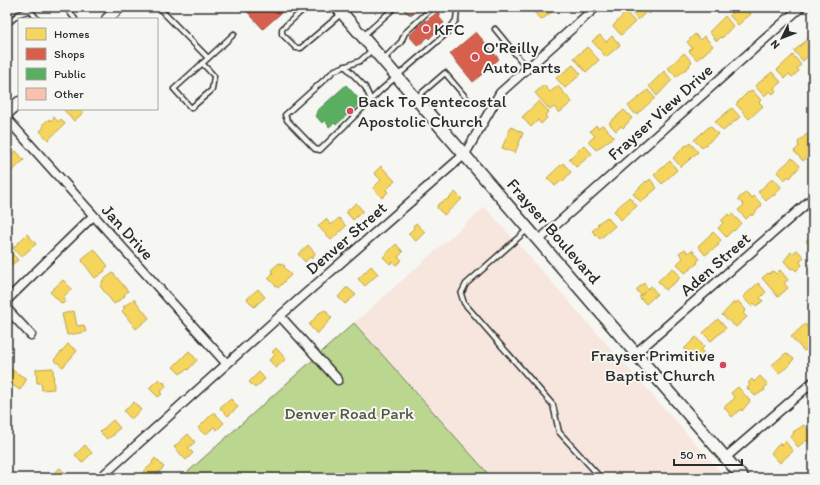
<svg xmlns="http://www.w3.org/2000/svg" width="820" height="485" viewBox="0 0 820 485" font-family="Itim,sans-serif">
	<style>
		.built { fill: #f7e6de }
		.green { fill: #bbd68e; stroke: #73805c }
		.homes { fill: #f6d55c; stroke: #b9a24d }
		.shops { fill: #d6604d; stroke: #a35043 }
		.public { fill: #5aae61; stroke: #4c8751 }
		.building { fill: #fac2ae; stroke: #2b2b2b }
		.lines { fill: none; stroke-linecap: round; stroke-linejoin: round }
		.service-casing { stroke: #2b2b2b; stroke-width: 7 }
		.minor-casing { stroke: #2b2b2b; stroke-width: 11 }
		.tertiary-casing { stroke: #2b2b2b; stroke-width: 13 }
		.secondary-casing { stroke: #2b2b2b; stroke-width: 14 }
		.service { stroke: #f6f6f2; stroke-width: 4 }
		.minor { stroke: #f6f6f2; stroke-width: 8 }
		.tertiary { stroke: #f6f6f2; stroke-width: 10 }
		.secondary { stroke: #f6f6f2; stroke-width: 11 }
		.poi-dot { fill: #d1495b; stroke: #f6f6f2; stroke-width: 1.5 }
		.labels { text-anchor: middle; stroke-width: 4; stroke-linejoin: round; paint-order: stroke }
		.poi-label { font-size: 17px; fill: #2b2b2b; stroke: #f6f6f2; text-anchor: start }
		.street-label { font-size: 17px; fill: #2b2b2b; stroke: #f6f6f2 }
		.park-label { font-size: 17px; fill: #4f5644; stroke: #f6f6f2 }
	</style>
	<rect width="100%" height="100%" fill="#f6f6f2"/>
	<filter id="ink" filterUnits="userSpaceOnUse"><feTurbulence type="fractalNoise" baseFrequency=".025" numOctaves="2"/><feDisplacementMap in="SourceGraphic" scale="8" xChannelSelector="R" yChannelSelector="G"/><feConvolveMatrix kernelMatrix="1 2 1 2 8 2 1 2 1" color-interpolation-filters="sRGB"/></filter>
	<g filter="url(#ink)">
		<path class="built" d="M485 207 726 478H492L354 323Z"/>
		<path class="green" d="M354 323 492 478H181Z"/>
		<path class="homes" d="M537 7H554L556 9 541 20 533 11Z
			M634 7H651L654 10 649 14 647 11 638 20 630 11Z
			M733 7H753L754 8 750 12 751 14 738 25 729 15 735 9Z
			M626 12 635 22 621 35 613 26Z
			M725 16 733 26 722 38 721 37 717 41 709 32Z
			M695 34 700 40 704 36 713 46 697 60 689 51 692 48 687 42Z
			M600 35 606 42 612 36 620 45 606 57 592 41Z
			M808 39 813 44V58L809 55 803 61 794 51Z
			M587 47 599 60 586 72 574 58Z
			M684 53 692 62 689 65 690 66 676 77 668 68Z
			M793 55 801 65 797 68 799 71 792 77 789 74 785 78 777 70Z
			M573 65 581 74 565 88 556 78Z
			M664 71 672 80 657 96 649 86Z
			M772 72 781 82 774 88 776 91 773 94 770 91 764 96 755 86Z
			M544 85 550 92 558 86 572 102 559 113 554 107 550 110 535 93Z
			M648 90 655 98 636 115 628 106Z
			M752 90 761 100 759 102 763 106 749 119 736 104 748 92 749 93Z
			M539 101 549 112 545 115 547 118 541 124 538 120 531 127 522 117Z
			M732 108 740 117 723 131 715 122Z
			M63 109H80L83 113 74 121Z
			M624 110 632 118 623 128 621 126 616 131 609 123Z
			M54 117 58 122 61 119 65 124 48 140 40 131 44 127 42 125 49 119 51 121Z
			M596 125 598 128 602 125 605 127 614 137 596 150 588 142 595 136 590 131Z
			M710 126 718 134 702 148 694 140Z
			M511 127 523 133 515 153 502 148Z
			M807 134 813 141V152L803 161 794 151 799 147 798 142Z
			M690 143 698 152 681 167 673 158 686 145 687 146Z
			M584 145 592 154 576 167 569 159Z
			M16 151 24 160 11 172 7 168V155L10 152 12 154Z
			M792 158 800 166 790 178 789 176 784 180 777 172Z
			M670 161 677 170 662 184 654 175Z
			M563 163 571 172 562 182 561 181 555 186 547 178Z
			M381 166 395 181 386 190 388 192 382 198 373 188 381 180 374 173Z
			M773 178 781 187 774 196 773 195 766 201 758 192Z
			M650 179 657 188 641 202 633 194 646 181 647 182Z
			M455 192 462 199 444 215 437 208 438 204 448 199Z
			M746 192 752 198 754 196 762 205 752 216 751 214 746 219 738 210 744 205 738 199Z
			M629 197 637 206 621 220 614 211Z
			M356 203 363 211 353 220 346 212Z
			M728 214 730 216 732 214 741 223 734 231 733 230 726 237 718 228 723 223 721 221Z
			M607 217 615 226 600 239 592 231 599 225 597 224Z
			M339 218 346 226 331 240 318 226 326 219 331 225Z
			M416 223 425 232 416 241 409 235V233L414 228 413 226Z
			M713 232 721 240 718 244 719 245 705 255 698 246Z
			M813 233V249L806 241Z
			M27 234 36 244 21 257 13 248Z
			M396 244 403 252 398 257 402 260 396 265 393 262 390 264 383 257Z
			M308 245 315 253 312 259 310 257 305 262 298 254Z
			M94 249 108 266 104 270 105 271 95 278 82 261 84 257Z
			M685 249 688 253 692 250 700 259 697 261 698 263 685 273 677 264 683 258 679 253Z
			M9 250 18 260 7 268V252Z
			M797 250 804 257 800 262 802 265 796 271 793 268 791 269 784 261 791 252 792 254Z
			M279 263 285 266 284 267 291 275 278 288 268 278 273 273 271 270Z
			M371 266 378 274 365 286 358 279Z
			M673 268 680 276 678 280 665 290 658 281Z
			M780 270 788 280 784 283 788 288 778 297 762 278 768 273 769 274 773 271 776 274Z
			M113 273 128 291 124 295 125 296 114 304 100 286 103 282 102 281Z
			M63 280 72 289 63 297 66 301 62 304 50 292Z
			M644 283 648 289 651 286 657 294 646 304 639 297 645 292 641 295 636 290Z
			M758 283 766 292 760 298 763 301 756 306 754 303 751 306 743 297Z
			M346 288H348L356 295 345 304 338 297Z
			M258 289 265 297 254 307 247 299Z
			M134 299 149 318 136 329 122 311 125 308 123 307Z
			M738 301 746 310 743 313 747 317 736 327 722 315 734 302 735 304Z
			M325 310 328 312 327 313 332 318 317 334 309 325 319 313Z
			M74 311 77 326 84 325 86 332 67 335 62 314Z
			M718 319 726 328 711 341 703 333Z
			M805 324 813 334V346L804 351 791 337Z
			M696 337 704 347 701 350 705 355 697 362 684 349Z
			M68 344 77 351 63 367 54 360Z
			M276 348 286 359 276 368 269 360 275 355 272 352Z
			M189 351 197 360 188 370 187 369 180 374 173 367Z
			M786 353 794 359 789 364 790 365 779 373 772 365Z
			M7 367 27 379 20 390 9 383 7 384Z
			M53 368 54 389 42 390 41 383H37L36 369Z
			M259 372 265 379 255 388 249 382Z
			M760 376 768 385 764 388 765 390 755 396 747 388 750 385 748 383 752 379 754 382Z
			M159 379 163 383 164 382 166 387 160 392 162 394 158 397 149 388Z
			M738 387 750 401 742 411 741 409 732 417 724 407 735 398 731 393Z
			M231 399 238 407 228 416 220 408 225 402 226 403Z
			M134 402 141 410 131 419 124 411Z
			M214 412 224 423 217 430 214 427 205 435 198 428Z
			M113 420 120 428 114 433 115 434 107 439 100 432Z
			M804 425 813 436V441L810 444 806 440 798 447 790 437 794 434 793 432Z
			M188 434 195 442 188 448 193 453 186 460 174 447Z
			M785 441 793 451 780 463 771 453 780 443 781 445Z
			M85 445 92 453 82 463 75 455Z
			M155 458 164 467 154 477 155 478H144L141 474 153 463 152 462Z
			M60 468 67 476 65 478H52L50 477Z"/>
		<path class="shops" d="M243 7H288L263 29Z
			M438 12 441 15 439 17 444 23 429 39 428 37 418 46 409 36 425 20 426 21Z
			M476 32 499 59 473 82 450 54Z"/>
		<path class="public" d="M346 85 360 100 357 103 359 104 336 125 334 123 329 127 325 120 322 123 315 115 317 114 316 112Z"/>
		<path class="building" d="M401 7H420L412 14H409Z"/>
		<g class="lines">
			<g class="service-casing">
				<path id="service" d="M71 7 68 10 75 19
					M158 7 208 58
					M306 7 282 29V34L296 48H301L341 14
					M7 24 19 14 30 10 37 19
					M495 29 527 68
					M363 36 393 9
					M372 50 360 61 335 70 285 115 287 120 315 149 320 150 381 90 447 33 456 20 457 10 455 7
					M383 60 401 42 405 33 433 7
					M202 63 214 76 212 90 191 108 174 89C194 71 214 53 234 34
					M345 66 365 87 371 100
					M416 98 445 73 468 100
					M527 230 466 284 461 294 464 303 553 405 559 432 601 478"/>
			</g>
			<g class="minor-casing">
				<path id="minor" d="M7 119 227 364
					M539 240 801 7
					M7 300 93 216
					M7 309 31 335
					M280 316 338 380
					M636 353 813 198
					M725 458 813 382
					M100 478 280 316 465 154 500 93 596 7"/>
			</g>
			<g class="tertiary-casing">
				<path id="tertiary" d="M107 19 120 7
					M7 114 19 102"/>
			</g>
			<g class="secondary-casing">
				<path id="secondary" d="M337 7 743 478"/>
			</g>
			<use href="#service" class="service"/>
			<use href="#minor" class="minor"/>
			<use href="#tertiary" class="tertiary"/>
			<use href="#secondary" class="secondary"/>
		</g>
	</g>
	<g class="poi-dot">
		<circle cx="426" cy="29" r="4"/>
		<circle cx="475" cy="57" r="4"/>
		<circle cx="350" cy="111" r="4"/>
		<circle cx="723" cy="365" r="4"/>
	</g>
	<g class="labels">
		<g class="poi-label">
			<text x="434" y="35">KFC</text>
			<text x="483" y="53">O'Reilly<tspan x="483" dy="20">Auto Parts</tspan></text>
			<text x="358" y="107">Back To Pentecostal<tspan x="358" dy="20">Apostolic Church</tspan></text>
			<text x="715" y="361" text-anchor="end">Frayser Primitive<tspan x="715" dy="20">Baptist Church</tspan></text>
		</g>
		<g class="street-label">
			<text transform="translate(660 112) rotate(-42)" y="6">Frayser View Drive</text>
			<text transform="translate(554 231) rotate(49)" y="6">Frayser Boulevard</text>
			<text transform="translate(128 232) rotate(48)" y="6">Jan Drive</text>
			<text transform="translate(346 238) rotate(-41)" y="6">Denver Street</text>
			<text transform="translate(715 264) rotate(-41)" y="6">Aden Street</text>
		</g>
		<g class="park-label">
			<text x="349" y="419">Denver Road Park</text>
		</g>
	</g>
	<rect width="820" height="485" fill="none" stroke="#f6f6f2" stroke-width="24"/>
	<rect x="12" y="12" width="796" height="461" fill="none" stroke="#2b2b2b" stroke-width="1.5" filter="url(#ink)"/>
	<rect x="18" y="18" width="140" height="92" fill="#f6f6f2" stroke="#a5a5a2"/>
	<rect x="26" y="28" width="20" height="12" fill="#f6d55c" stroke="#a5a5a2"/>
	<text x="54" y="38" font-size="12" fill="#2b2b2b">Homes</text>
	<rect x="26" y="48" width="20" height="12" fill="#d6604d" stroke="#a5a5a2"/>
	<text x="54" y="58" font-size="12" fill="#2b2b2b">Shops</text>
	<rect x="26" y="68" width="20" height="12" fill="#5aae61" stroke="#a5a5a2"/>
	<text x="54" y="78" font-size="12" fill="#2b2b2b">Public</text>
	<rect x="26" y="88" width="20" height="12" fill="#fac2ae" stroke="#a5a5a2"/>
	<text x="54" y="98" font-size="12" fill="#2b2b2b">Other</text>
	<g transform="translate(782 38) rotate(227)" stroke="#f6f6f2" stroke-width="3" paint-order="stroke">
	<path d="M0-3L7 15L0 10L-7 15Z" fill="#2b2b2b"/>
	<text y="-6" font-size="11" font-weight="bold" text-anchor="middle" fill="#2b2b2b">N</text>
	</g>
	<path d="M674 459v6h68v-6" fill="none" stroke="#2b2b2b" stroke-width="2"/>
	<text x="680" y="459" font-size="12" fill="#2b2b2b" stroke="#f6f6f2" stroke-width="3" paint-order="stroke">50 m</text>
</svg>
